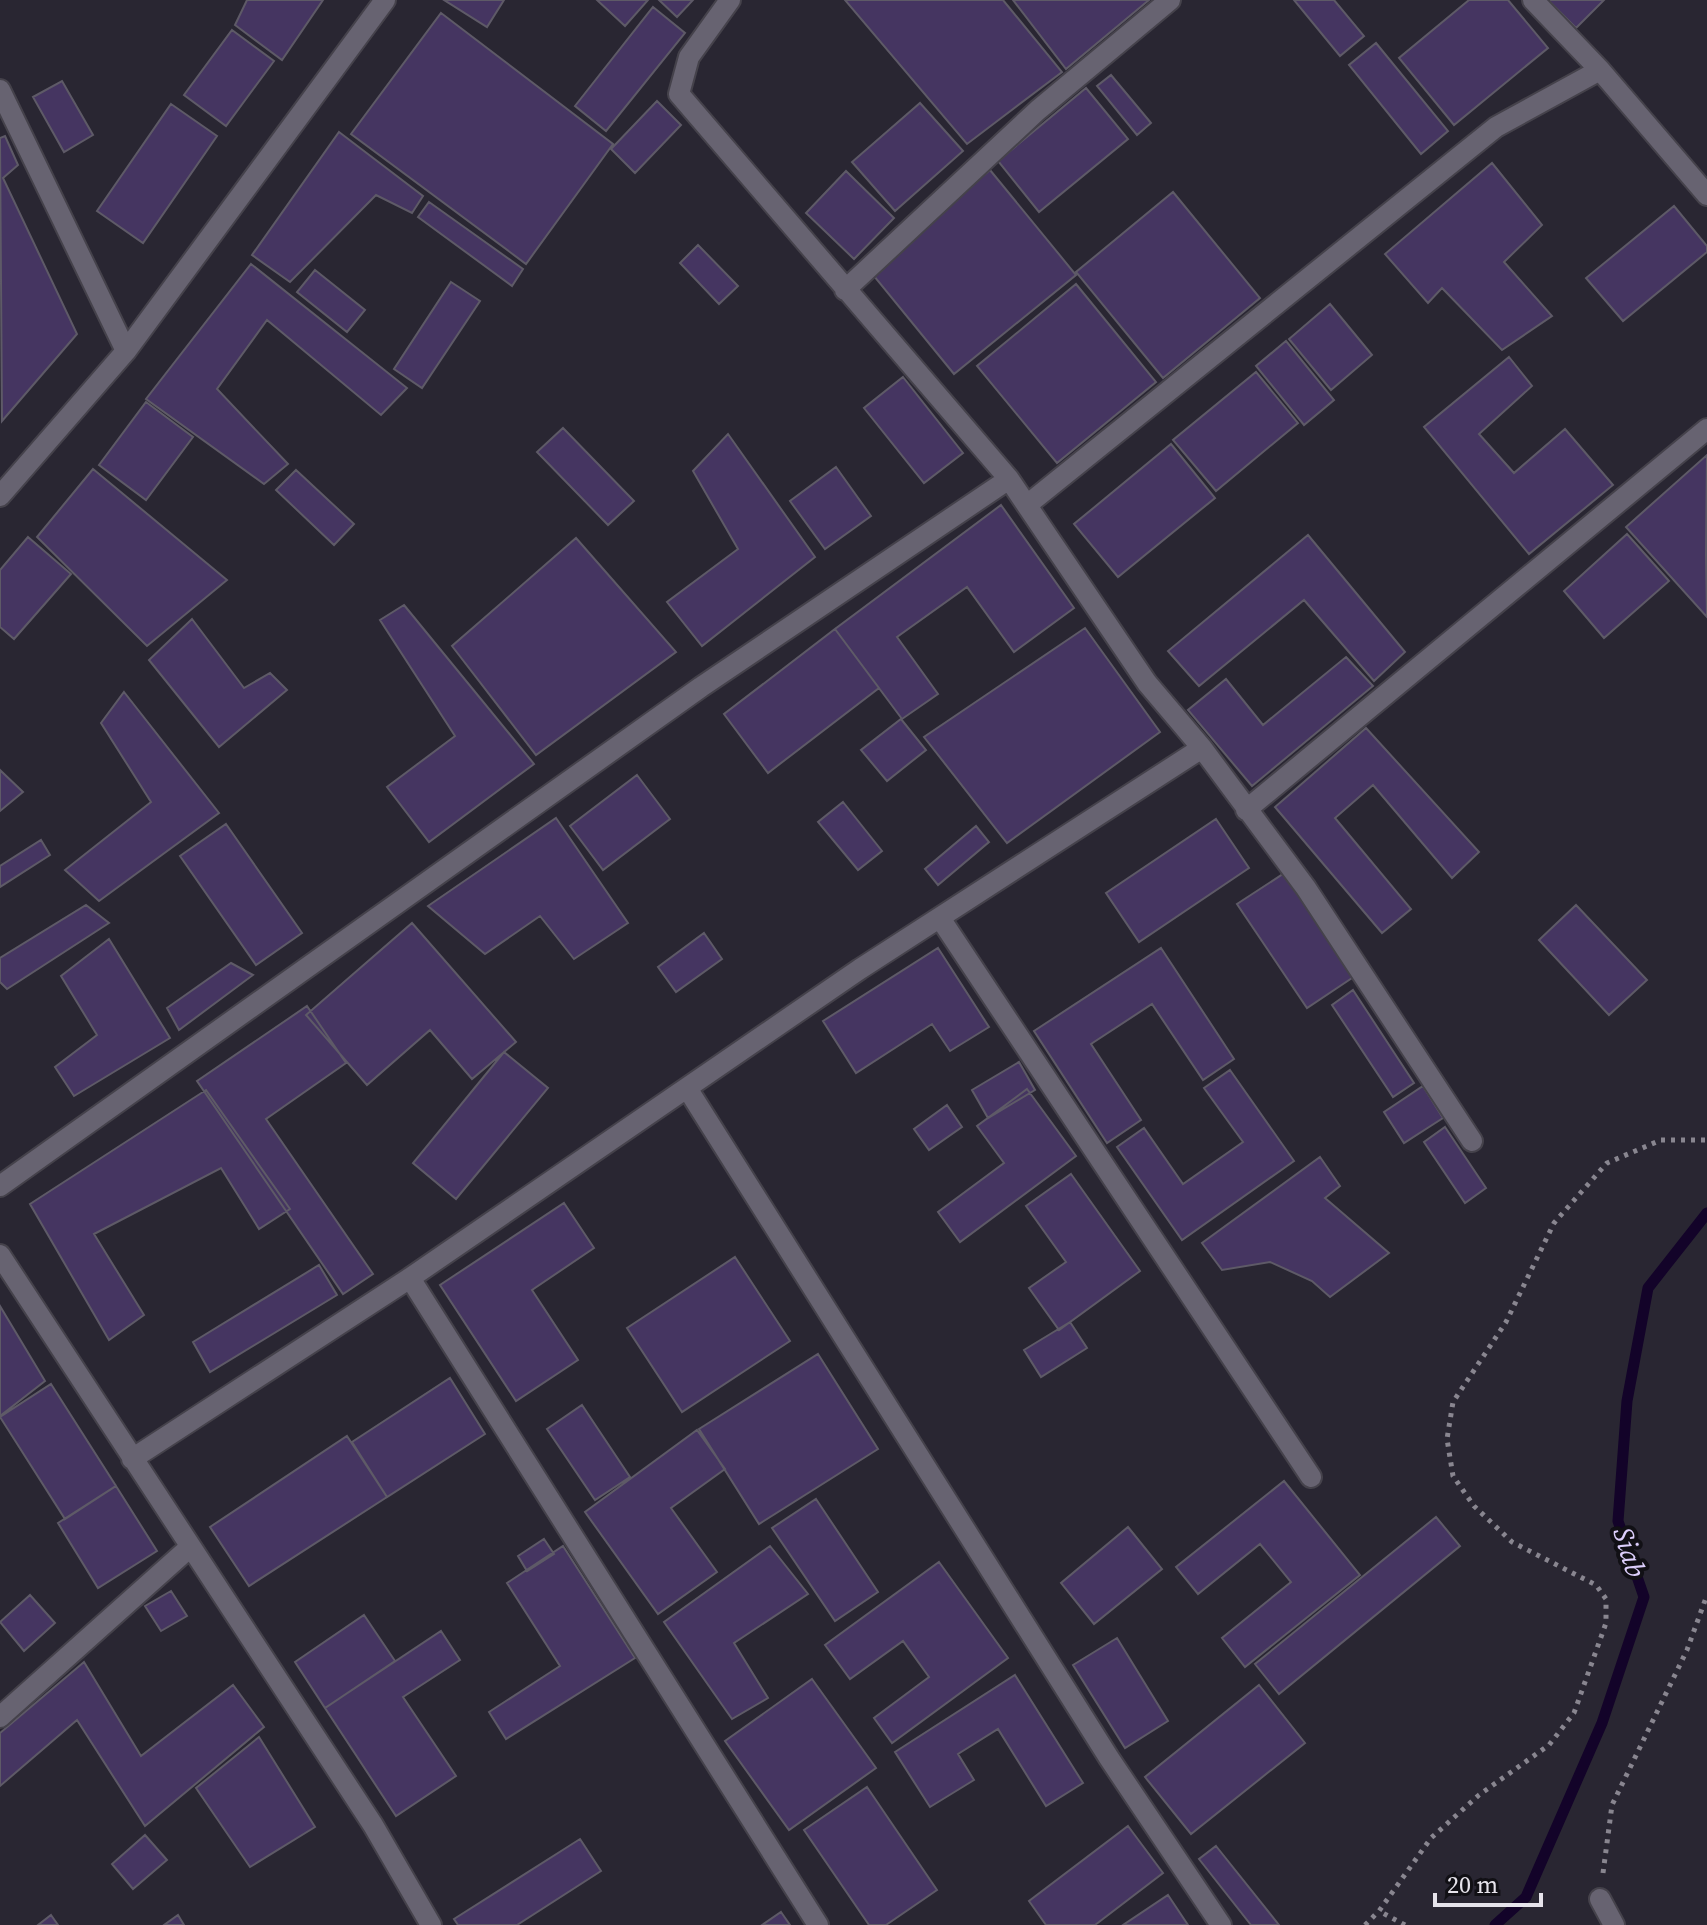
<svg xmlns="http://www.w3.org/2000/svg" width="1707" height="1925" viewBox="0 0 1707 1925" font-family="'Source Serif 4',serif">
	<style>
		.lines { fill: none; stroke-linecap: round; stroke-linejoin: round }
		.stream { stroke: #130329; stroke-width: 11 }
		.building { fill: #453561; stroke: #5e5a67; stroke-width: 2 }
		.minor-casing { stroke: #45424b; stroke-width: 24 }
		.path { stroke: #898690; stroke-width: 5; stroke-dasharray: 4 6; stroke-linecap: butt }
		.minor { stroke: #676371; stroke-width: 20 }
		.labels { text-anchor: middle; stroke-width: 8; stroke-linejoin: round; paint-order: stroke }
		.water-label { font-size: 28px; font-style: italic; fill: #dccefb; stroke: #111015 }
	</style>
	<rect width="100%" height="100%" fill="#292632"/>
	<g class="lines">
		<path class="stream" d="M1495 1925 1526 1897 1602 1723 1644 1597 1618 1521 1627 1401 1648 1288 1707 1213"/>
	</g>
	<path class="building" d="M247 0H323L282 60 235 25Z
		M444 0H504L487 27Z
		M597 0H648L625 26Z
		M659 0H693L677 17Z
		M845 0H1003L1062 72 967 144Z
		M1013 0H1149L1066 69Z
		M1294 0H1334L1364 36 1340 56Z
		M1469 0H1508L1548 48 1454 125 1399 58Z
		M1548 0H1604L1576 28Z
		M653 7 685 33 606 131 575 106Z
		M441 13 613 144 526 264 351 134Z
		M232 30 274 61 226 126 184 95Z
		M1376 43 1448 131 1421 154 1349 65Z
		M1111 75 1151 123 1137 135 1097 86Z
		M62 81 93 135 64 152 33 97Z
		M1086 88 1128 139 1039 212 998 161Z
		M657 101 681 125 635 173 611 149Z
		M920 103 963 151 895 211 852 162Z
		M171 104 217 136 143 243 97 211Z
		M339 132 423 196 412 213 376 195 290 282 252 255Z
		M5 136 18 165 3 178 77 334 2 421 0 138Z
		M1492 163 1542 225 1504 262 1552 316 1502 350 1442 288 1428 303 1385 254Z
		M990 170 1076 275 954 374 869 270Z
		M846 171 894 218 854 259 806 213Z
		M1173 192 1260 298 1163 378 1076 272Z
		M429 202 523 269 512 286 418 217Z
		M1674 206 1707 246V252L1623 321 1586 278Z
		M698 245 738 286 719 304 680 263Z
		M251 264 407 388 381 415 267 320 217 389 288 464 264 484 146 399Z
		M315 270 365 310 347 332 297 292Z
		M451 282 480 301 422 388 394 369Z
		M1076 284 1156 382 1057 463 977 366Z
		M1330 304 1372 355 1331 390 1289 339Z
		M1286 341 1334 400 1304 425 1256 366Z
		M1509 357 1532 386 1479 434 1514 473 1565 429 1613 485 1529 554 1424 427Z
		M1256 372 1298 423 1216 491 1173 440Z
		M903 377 963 453 924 483 864 408Z
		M146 402 193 437 146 500 99 465Z
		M563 428 634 501 608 525 537 452Z
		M728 434 815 557 702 646 667 602 738 549 693 471Z
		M1171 444 1215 498 1118 577 1074 524Z
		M1707 455 1706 555 1707 617 1626 527Z
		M836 467 871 516 825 549 790 501Z
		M93 469 227 580 147 646 37 537Z
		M296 470 354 524 334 545 276 490Z
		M1001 505 1074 608 1014 652 967 587 897 637 938 694 902 719 835 629Z
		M1627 534 1669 581 1604 638 1564 591Z
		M1308 535 1405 652 1374 681 1304 600 1199 686 1168 651Z
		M28 537 71 574 14 639 0 627V570Z
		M576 538 676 652 536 755 452 646Z
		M404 605 534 764 429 842 387 787 455 736 380 620Z
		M192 619 244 688 270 673 287 690 219 747 149 660Z
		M1085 628 1160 732 1007 843 924 737Z
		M835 629 879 688 768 773 724 714Z
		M1346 657 1373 686 1252 786 1188 710 1226 679 1263 725Z
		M124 692 219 813 99 901 65 870 151 802 101 723Z
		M901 719 926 750 887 781 861 750Z
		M1366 728 1479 852 1452 878 1373 785 1335 818 1411 909 1382 933 1275 807Z
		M0 770 23 792 0 811Z
		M637 775 670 819 603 870 570 826Z
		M843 802 882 851 858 870 818 822Z
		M556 818 628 923 574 959 540 916 485 954 428 906Z
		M1216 819 1249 868 1139 942 1106 893Z
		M226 824 302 933 256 965 180 856Z
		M976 826 989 842 938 885 925 869Z
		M41 840 50 855 0 887V866Z
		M1286 872 1355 976 1307 1008 1237 904Z
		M86 905 109 923 7 989 0 982V958Z
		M1576 905 1647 980 1609 1015 1539 940Z
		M412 923 516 1042 472 1079 430 1030 367 1085 306 1015Z
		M704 933 722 959 676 992 658 967Z
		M109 939 170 1038 74 1096 55 1067 97 1035 61 976Z
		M938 948 989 1027 950 1051 932 1024 856 1073 823 1021Z
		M1161 948 1234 1059 1203 1080 1152 1004 1091 1044 1141 1120 1107 1143 1034 1031Z
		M231 963 253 975 179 1030 167 1008Z
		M1353 990 1414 1083 1393 1097 1332 1005Z
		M307 1006 346 1063 266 1119 373 1274 343 1294 197 1081Z
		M504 1052 548 1088 456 1199 413 1163Z
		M1019 1062 1035 1090 988 1118 972 1090Z
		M1230 1070 1294 1161 1182 1240 1117 1147 1144 1128 1183 1184 1243 1142 1204 1088Z
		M1423 1086 1443 1118 1404 1143 1384 1112Z
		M1027 1089 1076 1156 960 1242 938 1212 1004 1163 977 1126Z
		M206 1090 290 1209 259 1229 221 1168 94 1234 144 1315 109 1340 30 1204Z
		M947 1105 962 1127 929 1150 914 1129Z
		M1445 1127 1486 1188 1465 1203 1424 1142Z
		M1320 1157 1340 1186 1325 1198 1389 1253 1330 1297 1312 1281 1270 1262 1222 1270 1202 1243Z
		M1071 1174 1140 1271 1059 1330 1029 1288 1066 1262 1026 1206Z
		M564 1203 594 1248 532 1290 578 1360 516 1401 440 1285Z
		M735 1257 790 1341 682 1412 627 1328Z
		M319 1265 337 1295 210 1372 193 1342Z
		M0 1306 45 1381 0 1416Z
		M1070 1322 1087 1348 1041 1377 1024 1350Z
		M818 1354 878 1449 759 1524 699 1429Z
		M450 1378 485 1434 387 1497 352 1442Z
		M51 1384 116 1486 65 1519 0 1417Z
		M582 1405 630 1477 595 1500 547 1429Z
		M697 1430 725 1469 671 1508 717 1572 658 1614 585 1512Z
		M347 1436 387 1497 249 1586 210 1527Z
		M1284 1481 1360 1575 1245 1667 1222 1638 1291 1582 1260 1544 1198 1594 1176 1567Z
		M116 1486 157 1551 98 1588 58 1523Z
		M816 1499 878 1592 835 1621 772 1528Z
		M1436 1517 1460 1546 1279 1694 1255 1664Z
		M1128 1527 1162 1569 1094 1624 1061 1583Z
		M544 1539 554 1554 527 1571 518 1556Z
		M563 1546 635 1658 506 1739 489 1712 560 1666 507 1583Z
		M770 1546 808 1594 734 1643 768 1698 732 1719 664 1622Z
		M939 1562 1008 1658 892 1743 874 1718 929 1677 903 1641 850 1679 825 1645Z
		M171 1591 187 1616 161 1631 145 1606Z
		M30 1595 55 1623 24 1651 0 1622Z
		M364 1615 395 1661 325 1708 295 1662Z
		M441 1631 460 1660 403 1697 456 1776 396 1816 325 1708Z
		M1117 1638 1168 1721 1125 1748 1073 1665Z
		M84 1662 141 1756 233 1685 264 1727 145 1826 77 1720 0 1786V1733Z
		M1015 1675 1083 1783 1046 1806 998 1729 958 1754 974 1780 930 1807 895 1752Z
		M812 1679 876 1768 789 1830 725 1741Z
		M1259 1685 1305 1743 1191 1834 1145 1777Z
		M259 1737 315 1827 250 1867 196 1788Z
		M867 1787 937 1890 886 1925H869L804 1830Z
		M1128 1826 1163 1873 1095 1925H1046L1029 1901Z
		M145 1835 167 1860 133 1889 112 1864Z
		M580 1839 601 1871 517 1925H458L454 1919Z
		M1216 1846 1279 1925H1251L1199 1859Z
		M1168 1895 1188 1925H1123Z
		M781 1912 790 1925H762Z
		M51 1915 58 1925H38Z
		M178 1915 184 1925H164Z"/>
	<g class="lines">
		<g class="minor-casing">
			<path id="minor" d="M730 0 689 57 679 94 1009 479 1147 683 1202 748 1306 888 1472 1141
				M1533 0 1600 70 1707 195
				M0 90 126 351
				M845 290 1038 110 1170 0
				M0 496 126 351 385 0
				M1027 505 1496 127 1600 70
				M1246 810 1707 429
				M940 918 1311 1477
				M687 1088 1109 1758 1221 1925
				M0 1186 701 687 1009 479
				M0 1255 373 1825 431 1925
				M410 1278 818 1925
				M132 1459 410 1278 860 969 1202 748
				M0 1717 189 1548
				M1600 1899 1614 1925"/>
		</g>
		<path class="path" d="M1603 1873 1612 1805 1687 1650 1707 1595
			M1365 1925 1379 1911
			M1405 1925 1379 1911 1431 1838 1479 1795 1549 1745 1574 1713 1606 1623V1599L1596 1585 1512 1542 1474 1506 1453 1476 1447 1439 1453 1402 1506 1322 1554 1223 1607 1163 1661 1140H1707"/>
		<use href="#minor" class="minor"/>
	</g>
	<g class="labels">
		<g class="water-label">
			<text transform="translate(1630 1552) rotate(73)" y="10">Siab</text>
		</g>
	</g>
	<path d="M1435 1893v12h106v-12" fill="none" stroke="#e6e3eb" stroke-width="4"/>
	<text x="1447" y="1893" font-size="24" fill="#e6e3eb" stroke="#111015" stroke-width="6" paint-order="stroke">20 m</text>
</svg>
